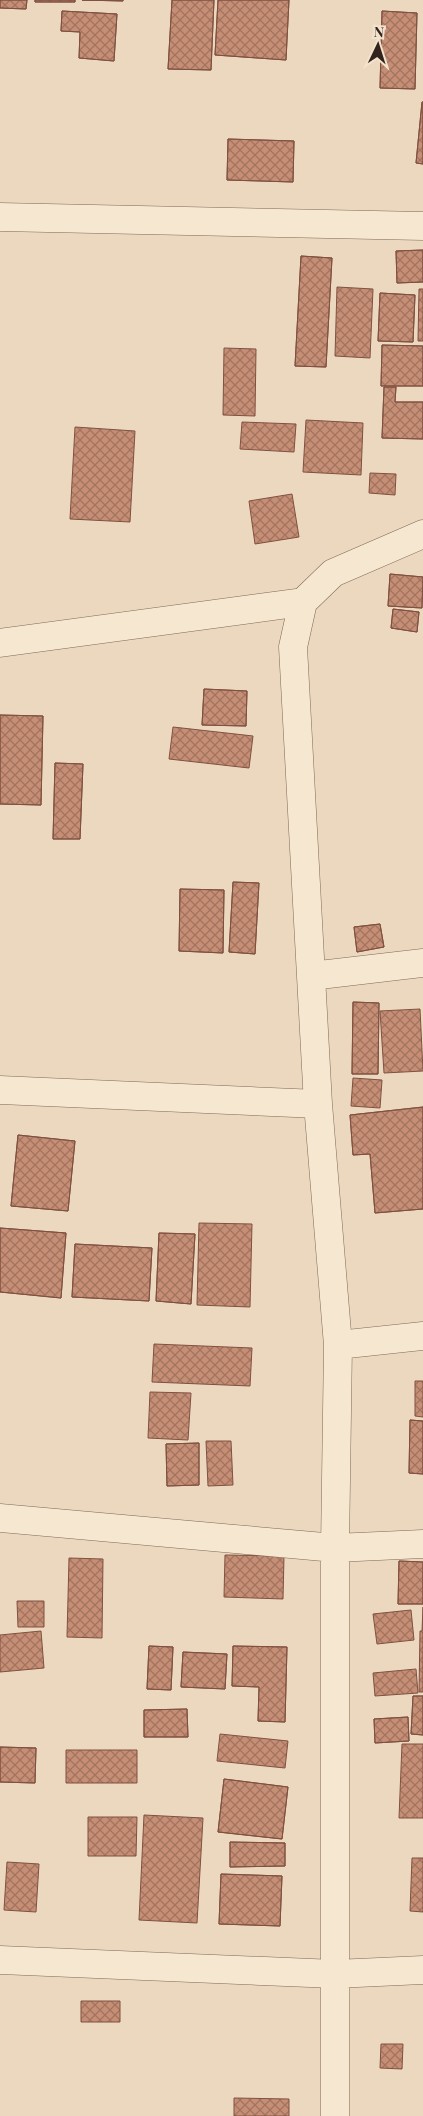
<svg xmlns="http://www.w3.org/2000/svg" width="423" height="2116" viewBox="0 0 423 2116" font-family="'Playfair Display',serif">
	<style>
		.building { fill: url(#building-cross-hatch); stroke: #805140 }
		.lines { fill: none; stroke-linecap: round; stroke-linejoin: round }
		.minor-casing { stroke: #826958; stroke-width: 29 }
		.minor { stroke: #f6e7d1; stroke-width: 28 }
	</style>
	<defs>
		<pattern id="building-cross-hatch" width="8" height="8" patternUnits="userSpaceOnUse" patternTransform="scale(1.25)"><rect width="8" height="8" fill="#c78e76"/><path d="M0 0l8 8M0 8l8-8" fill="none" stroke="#a27460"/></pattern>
	</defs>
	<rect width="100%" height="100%" fill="#ebd8bf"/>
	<path class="building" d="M0 0H27L26 9 0 8Z
		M0 0H27L26 9 0 8Z
		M35 0H75V2H35Z
		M35 0H75V2H35Z
		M82 0H123V1Z
		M82 0H123V1Z
		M172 0H214L211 70 168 69Z
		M172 0H214L211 70 168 69Z
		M218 0H289L286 60 215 55Z
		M218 0H289L286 60 215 55Z
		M62 11 117 14 114 61 79 58 80 32 61 31Z
		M62 11 117 14 114 61 79 58 80 32 61 31Z
		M382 11 417 13 415 89 380 88Z
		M382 11 417 13 415 89 380 88Z
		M422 102H423V164L416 163Z
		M422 102H423V164L416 163Z
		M228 139 294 141 293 182 227 180Z
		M228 139 294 141 293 182 227 180Z
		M423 250V282L397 283 396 251Z
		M423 250V282L397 283 396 251Z
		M301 256 332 258 326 367 295 366Z
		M301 256 332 258 326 367 295 366Z
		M337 287 373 289 370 358 335 356Z
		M419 289H423V341H418Z
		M380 293 415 295 413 342 378 341Z
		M380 293 415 295 413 342 378 341Z
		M382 345 423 346V386H381Z
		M382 345 423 346V386H381Z
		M224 348 256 349 255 416 223 415Z
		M384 387H396L395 402H423V439L382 438Z
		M384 387H396L395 402H423V439L382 438Z
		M306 420 363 423 361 475 303 472Z
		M242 422 296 424 294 452 240 449Z
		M75 427 135 431 130 522 70 519Z
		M370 473 396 474 395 495 369 493Z
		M292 494 299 537 255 544 249 501Z
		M390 574 423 577 422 608 388 606Z
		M390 574 423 577 422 608 388 606Z
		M393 609 419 612 417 632 391 628Z
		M393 609 419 612 417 632 391 628Z
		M204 689 247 691 246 726 202 725Z
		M204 689 247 691 246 726 202 725Z
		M0 715 43 716 41 805 0 804Z
		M0 715 43 716 41 805 0 804Z
		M173 727 253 736 249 768 169 759Z
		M55 763 83 764 80 839H53Z
		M55 763 83 764 80 839H53Z
		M233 882 259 883 255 954 229 952Z
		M233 882 259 883 255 954 229 952Z
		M180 889 224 890 223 953 179 951Z
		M180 889 224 890 223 953 179 951Z
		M380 924 384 947 357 952 354 927Z
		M380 924 384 947 357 952 354 927Z
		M353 1002 379 1003 378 1074H352Z
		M353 1002 379 1003 378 1074H352Z
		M420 1009 423 1071 384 1073 380 1011Z
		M353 1078 382 1080 380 1108 351 1106Z
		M423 1107V1209L375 1213 370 1154 353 1155 350 1115Z
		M423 1107V1209L375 1213 370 1154 353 1155 350 1115Z
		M18 1135 75 1141 68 1211 11 1206Z
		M18 1135 75 1141 68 1211 11 1206Z
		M199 1223 252 1224 250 1307 197 1305Z
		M0 1228 66 1233 61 1298 0 1292Z
		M0 1228 66 1233 61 1298 0 1292Z
		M159 1233 195 1234 191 1304 156 1301Z
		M159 1233 195 1234 191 1304 156 1301Z
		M75 1244 152 1248 149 1301 72 1297Z
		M75 1244 152 1248 149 1301 72 1297Z
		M154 1344 252 1348 250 1386 152 1382Z
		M415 1381H423V1417L415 1416Z
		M150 1392 191 1393 188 1440 148 1438Z
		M410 1420 423 1421V1474L409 1473Z
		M410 1420 423 1421V1474L409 1473Z
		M206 1441H231L233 1485 208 1486Z
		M199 1443V1485L167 1486 166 1444Z
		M199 1443V1485L167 1486 166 1444Z
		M225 1555 284 1556 283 1599 224 1597Z
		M69 1558 103 1559 102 1638 67 1637Z
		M399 1561 423 1562V1604H398Z
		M399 1561 423 1562V1604H398Z
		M17 1601H44V1627H18Z
		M423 1607V1692H419L420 1631H422Z
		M411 1610 414 1640 377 1644 373 1614Z
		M41 1631 44 1668 0 1672V1635Z
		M149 1646 173 1647 171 1690 147 1689Z
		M149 1646 173 1647 171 1690 147 1689Z
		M233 1646 287 1647 285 1722 258 1721 259 1687 232 1686Z
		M233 1646 287 1647 285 1722 258 1721 259 1687 232 1686Z
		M183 1652 227 1654 225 1689 181 1687Z
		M183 1652 227 1654 225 1689 181 1687Z
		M416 1669 418 1693 375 1696 373 1673Z
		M413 1696H423V1735L411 1734Z
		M413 1696H423V1735L411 1734Z
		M187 1709 188 1737H144V1710Z
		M187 1709 188 1737H144V1710Z
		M408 1717 409 1741 375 1743 374 1719Z
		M408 1717 409 1741 375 1743 374 1719Z
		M220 1734 288 1741 285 1768 217 1761Z
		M402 1744H423V1818H399Z
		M0 1747 36 1748 35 1783 0 1782Z
		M0 1747 36 1748 35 1783 0 1782Z
		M66 1750H137V1783H66Z
		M224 1779 288 1787 282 1839 218 1832Z
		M224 1779 288 1787 282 1839 218 1832Z
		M144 1815 203 1818 197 1923 139 1920Z
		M88 1817H137L136 1856H88Z
		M230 1842 285 1843V1866L230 1867Z
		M230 1842 285 1843V1866L230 1867Z
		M412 1858H423V1912L410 1911Z
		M7 1862 39 1864 36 1912 4 1910Z
		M221 1874 282 1876 280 1926 219 1924Z
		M221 1874 282 1876 280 1926 219 1924Z
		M81 2001H120V2022H81Z
		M381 2044H403L402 2069 380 2068Z
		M234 2098 289 2099V2116H234Z"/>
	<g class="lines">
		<g class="minor-casing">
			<path id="minor" d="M0 217 423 226
				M0 643 303 602
				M311 976 423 963
				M0 1090 318 1104
				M338 1345 423 1336
				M0 1518 335 1548 423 1544
				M0 1960 335 1974 423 1970
				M335 2116V1548L338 1345 318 1104 293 647 303 602 333 573 423 534"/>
		</g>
		<use href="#minor" class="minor"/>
	</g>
	<g transform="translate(378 45) rotate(4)" stroke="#f3e3ce" stroke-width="4" paint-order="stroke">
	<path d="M0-4L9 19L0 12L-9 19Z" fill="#32241c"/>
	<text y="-8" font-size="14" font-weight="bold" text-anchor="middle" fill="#32241c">N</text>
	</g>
</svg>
